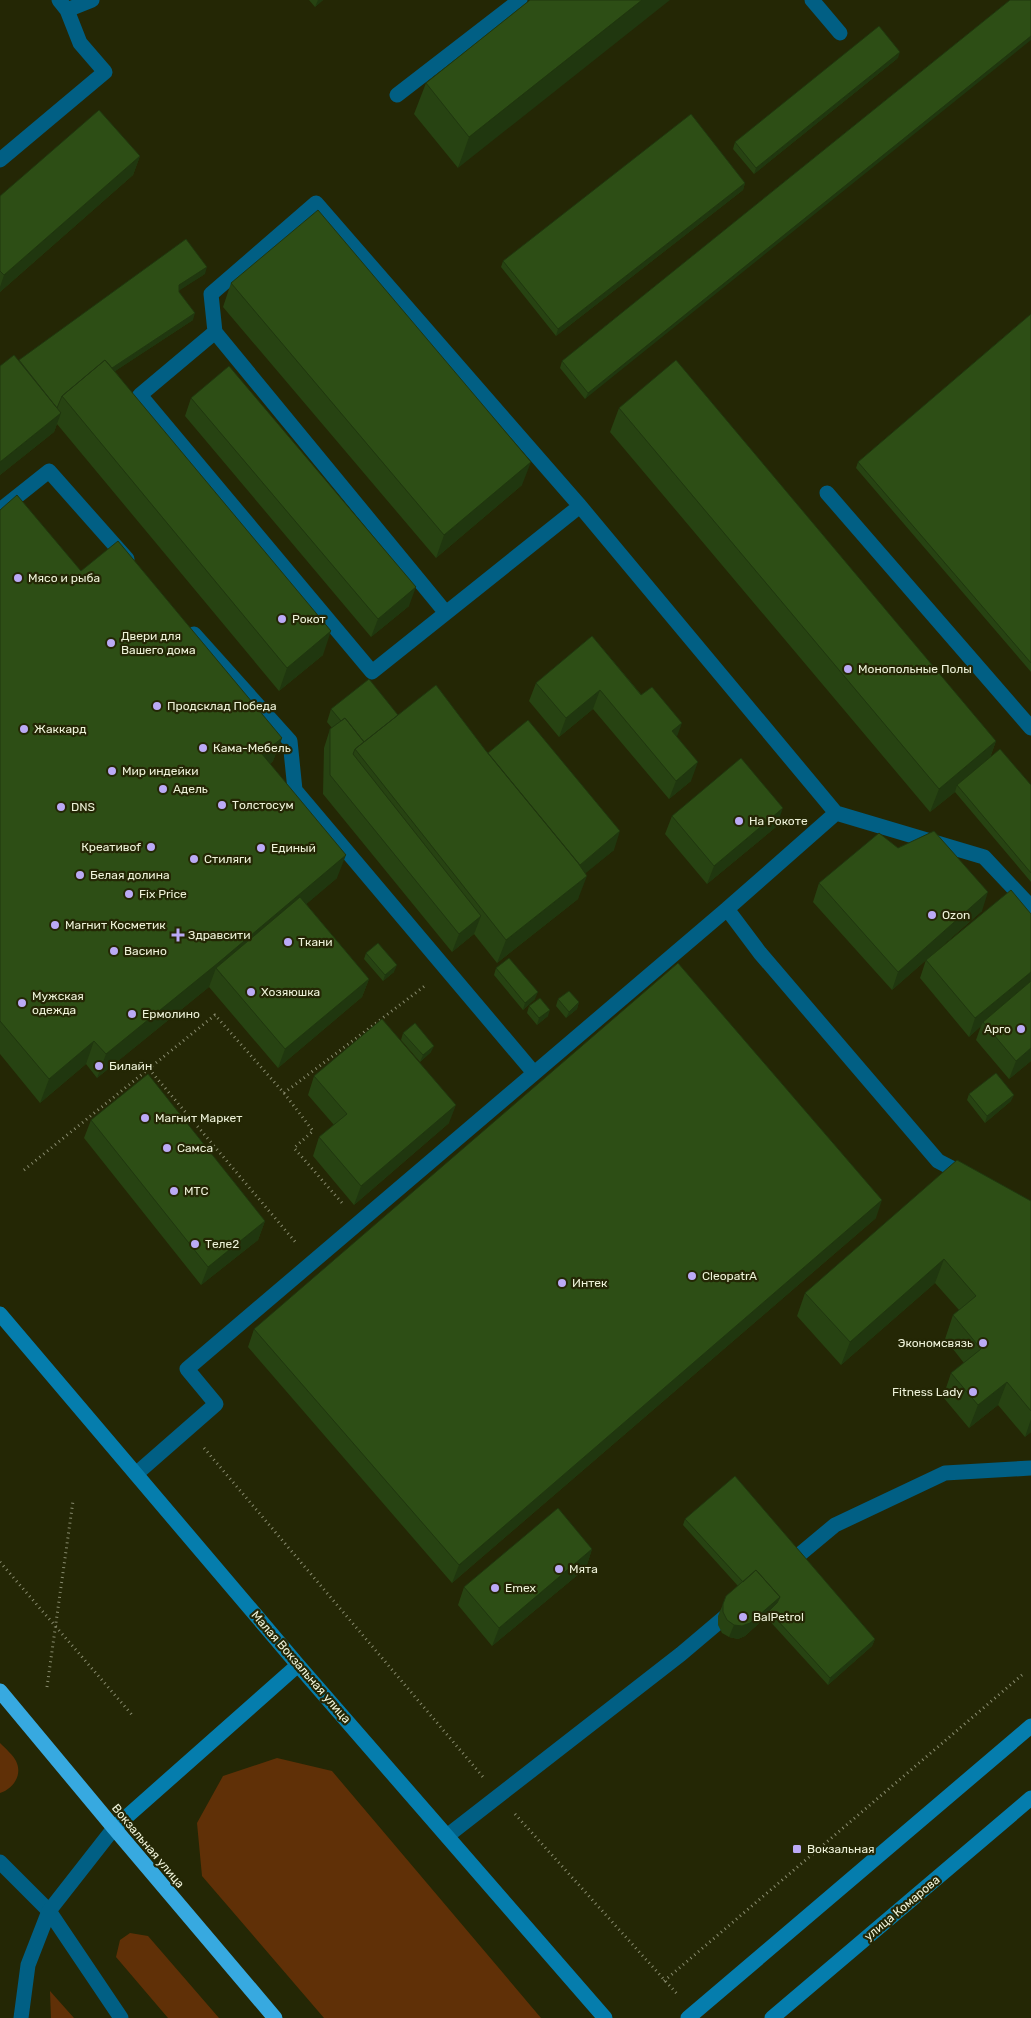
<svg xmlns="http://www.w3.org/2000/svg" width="1031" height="2018" viewBox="0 0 1031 2018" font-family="Rubik,sans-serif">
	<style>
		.green { fill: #603007 }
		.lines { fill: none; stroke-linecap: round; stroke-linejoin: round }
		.path { stroke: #898c6f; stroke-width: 3; stroke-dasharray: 1 4; stroke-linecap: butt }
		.lane { stroke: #015f84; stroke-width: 15 }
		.street { stroke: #015f84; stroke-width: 15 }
		.secondary { stroke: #057dad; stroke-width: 15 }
		.highway { stroke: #37a9e0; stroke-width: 15 }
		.wall { fill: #274312 }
		.shaded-wall { fill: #20370f }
		.building { fill: #2d4e15; stroke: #20370f }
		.poi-dot { fill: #bbaaf6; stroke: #242705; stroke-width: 2 }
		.labels { text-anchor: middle; stroke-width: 4.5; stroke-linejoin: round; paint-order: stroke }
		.poi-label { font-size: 12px; fill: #eef2d9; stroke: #242705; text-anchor: start }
		.street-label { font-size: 12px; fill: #eef2d9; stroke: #242705 }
	</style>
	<rect width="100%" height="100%" fill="#242705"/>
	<path class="green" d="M0 1743C5 1748 13 1755 16 1761 23 1775 13 1789 0 1793Z
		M277 1758 332 1771 541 2018H324L202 1876 197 1823 223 1776Z
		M130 1933 148 1936 219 2018H168L116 1957 120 1940Z
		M50 1991 74 2018H51Z"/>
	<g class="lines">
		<path class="path" d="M149 1069 297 1244
			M284 1093 313 1131 294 1148 343 1204
			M24 1170 215 1015 284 1093 426 985
			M204 1448 483 1777
			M0 1562 133 1716
			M47 1687 73 1501
			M515 1814 678 1995
			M664 1981 1022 1675"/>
		<path class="lane" d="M59 0 67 10 92 0
			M812 0 840 33
			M397 95 520 0
			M0 160 105 72 80 43 67 10
			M215 332 446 613
			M827 493 1031 728
			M580 506 372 672 140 395 215 332 211 294 316 203 580 506 836 813 727 909
			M0 510 49 471 127 559
			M194 634 290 741 295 790 534 1073
			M836 813 984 857 1031 907
			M136 1474 216 1404 187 1369 727 909 760 953 938 1161 967 1176
			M787 1565 835 1525 945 1473 1031 1468
			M447 1836 681 1654 733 1610
			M0 1862 49 1911"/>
		<path class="street" d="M49 1911 121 2018
			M21 2018 28 1965 49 1911 114 1828"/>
		<path class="secondary" d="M0 1314 298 1665 605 2018
			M114 1828 298 1665
			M688 2018 1031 1726
			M772 2018 1031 1798"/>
		<path class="highway" d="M0 1691 114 1828 275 2018"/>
	</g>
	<path class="wall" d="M309 0H323L315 7Z
		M530 0 458 168 414 114 426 83Z
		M1010 0 585 399 560 368 562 361Z
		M898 58 754 174 733 149 735 142Z
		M140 156 133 175 0 292V196Z
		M745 183 743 190 556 336 501 267 503 261Z
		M205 274 179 290V292L193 320 115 371 323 655 279 691 57 424 54 432 0 475V366L19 360Z
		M231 283 522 485 436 558 223 307Z
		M1031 314V672L856 468 858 462Z
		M191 398 409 606 371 637 185 416Z
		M619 408 996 741 990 758 1031 785V882L955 792 930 812 610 432Z
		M0 510 81 571 282 738 273 761 270 764 337 878 306 904 369 979 362 997 278 1068 209 987 97 1078 86 1064 40 1103 0 1054Z
		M592 636 677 737 691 781 669 799 593 709 559 737 529 701 536 683Z
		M331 709 398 715 488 753 614 850 585 873 578 899 497 963 474 934 452 952 323 794 324 748 330 729 332 728 327 722Z
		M672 816 776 827 707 884 665 834Z
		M898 848 982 911 892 990 813 902 819 883Z
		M1031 914V1061L1009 1079 976 1040 981 1026 969 1037 920 978 926 960Z
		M366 953 394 972 383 981 364 959Z
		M496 968 535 999 523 1010 494 975Z
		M558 999 579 1002 577 1009 566 1018 556 1006Z
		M529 1006 548 1016 537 1025 527 1013Z
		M403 1033 431 1052 420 1062 401 1040Z
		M314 1076 449 1123 354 1205 313 1156 319 1137 334 1125 308 1095Z
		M969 1094 1011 1101 985 1123 967 1100Z
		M91 1120 265 1221 258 1240 201 1285 84 1138Z
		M1031 1201V1432L1025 1437 998 1405 969 1428 943 1397 951 1373 964 1363 945 1339 953 1315 959 1310 935 1283 841 1365 797 1316 805 1293Z
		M876 1218 452 1583 248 1347 254 1329Z
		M685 1519 875 1639 872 1646 828 1685 766 1617 745 1636 738 1639 729 1637 722 1633 718 1625V1616L723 1604 738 1586 683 1525Z
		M592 1549 586 1568 492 1646 458 1605 464 1587Z"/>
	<path class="shaded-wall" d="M318 0H323L315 7Z
		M642 0H670L458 168 469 137Z
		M1031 36V40L585 399 588 393Z
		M900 52 898 58 754 174 756 168Z
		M140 156 133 175 0 292V287L4 275Z
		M745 183 743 190 556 336 558 329Z
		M207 267 205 274 177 292 179 285Z
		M195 313 193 320 97 383 99 377Z
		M61 413 54 432 0 475V462Z
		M531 462 522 485 436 558 444 535Z
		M416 587 409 606 371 637 378 619Z
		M331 631 323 655 279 691 287 668Z
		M600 690 593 709 559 737 566 718Z
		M682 723 675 742 672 731Z
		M282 738 273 761 253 778 262 754Z
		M996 741 987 765 957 785 955 792 930 812 939 789Z
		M698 762 691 781 669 799 676 781Z
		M783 808 776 827 707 884 714 866Z
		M620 831 614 850 570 886 577 868Z
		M346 855 337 878 222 976 216 968 209 987 97 1078 106 1054Z
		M587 876 578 899 497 963 506 940Z
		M988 892 982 911 892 990 898 972Z
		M481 916 474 934 452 952 459 934Z
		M397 965 394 972 383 981 385 975Z
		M1031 972V985L983 1022 981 1026 969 1037 975 1018Z
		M369 979 362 997 278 1068 285 1049Z
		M538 992 535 999 523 1010 525 1003Z
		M579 1002 577 1009 566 1018 569 1012Z
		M550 1010 548 1016 537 1025 539 1018Z
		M94 1041 86 1064 40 1103 49 1079Z
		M434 1046 431 1052 420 1062 423 1055Z
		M1031 1048V1061L1009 1079 1016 1061Z
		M1014 1095 1011 1101 985 1123 987 1116Z
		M456 1105 449 1123 354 1205 361 1186Z
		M882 1200 876 1218 452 1583 459 1565Z
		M265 1221 258 1240 201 1285 208 1267Z
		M944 1259 935 1283 841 1365 850 1342Z
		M1007 1382 998 1405 969 1428 978 1405Z
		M1031 1419V1432L1025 1437Z
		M592 1549 586 1568 492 1646 499 1628Z
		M780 1597 775 1610 769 1611 766 1617 745 1636 738 1639 729 1637 734 1625Z
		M875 1639 872 1646 828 1685 830 1678Z"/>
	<path class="building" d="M530 0H642L469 137 426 83Z
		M1010 0H1031V36L588 393 562 361Z
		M879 26 900 52 756 168 735 142Z
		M99 110 140 156 4 275 0 271V196Z
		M691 114 745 183 558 329 503 261Z
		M318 210 531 462 444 535 231 283Z
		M186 239 207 267 179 285V292L195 313 112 368 105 360 62 396 57 408 19 360Z
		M1031 314V663L858 462Z
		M14 355 61 413 0 462V366Z
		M105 360 331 631 287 668 62 396Z
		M676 360 996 741 939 789 619 408Z
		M229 366 416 587 378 619 191 398Z
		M17 495 81 571 118 541 282 738 262 754 346 855 218 963 106 1054 94 1041 49 1079 0 1021V510Z
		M592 636 641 695 652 687 682 723 672 731 698 762 676 781 600 690 566 718 536 683Z
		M369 679 398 715 364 742 345 718 341 721 331 709Z
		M436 685 486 751 578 863 587 876 506 940 355 749Z
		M345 718 364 742 355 749 353 754 481 916 459 934 330 775V729Z
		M528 720 620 831 580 865 488 753Z
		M1000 749 1031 785V873L957 785Z
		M741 758 783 808 714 866 672 816Z
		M934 831 988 892 898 972 819 883 879 833 898 848Z
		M1011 890 1031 914V972L975 1018 926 960Z
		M300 897 369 979 285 1049 216 968Z
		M378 943 397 965 385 975 366 953Z
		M509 958 538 992 525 1003 496 968Z
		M678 963 882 1200 459 1565 254 1329Z
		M1031 981V1048L1016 1061 983 1022Z
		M569 991 579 1002 569 1012 558 999Z
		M540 998 550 1010 539 1018 529 1006Z
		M382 1019 456 1105 361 1186 319 1137 347 1114 314 1076Z
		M415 1023 434 1046 423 1055 403 1033Z
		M996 1073 1014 1095 987 1116 969 1094Z
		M148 1074 265 1221 208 1267 91 1120Z
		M957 1160 1031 1201V1411L1007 1382 978 1405 951 1373 981 1349 953 1315 976 1296 944 1259 850 1342 805 1293Z
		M735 1476 875 1639 830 1678 769 1611 777 1603 780 1597 756 1570 743 1582 685 1519Z
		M558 1508 592 1549 499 1628 464 1587Z
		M756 1570 780 1597 750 1623 742 1626 734 1625 727 1620 723 1612V1604L726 1596Z"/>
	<g class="poi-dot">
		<circle cx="18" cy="578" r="5"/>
		<circle cx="282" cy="619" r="5"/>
		<circle cx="111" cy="643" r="5"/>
		<circle cx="848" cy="669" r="5"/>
		<circle cx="157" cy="706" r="5"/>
		<circle cx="24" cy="729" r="5"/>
		<circle cx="203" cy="748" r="5"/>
		<circle cx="112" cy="771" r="5"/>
		<circle cx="163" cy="789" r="5"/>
		<circle cx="222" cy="805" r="5"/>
		<circle cx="61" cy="807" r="5"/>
		<circle cx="739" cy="821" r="5"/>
		<circle cx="151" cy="847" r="5"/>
		<circle cx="261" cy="848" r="5"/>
		<circle cx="194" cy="859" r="5"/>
		<circle cx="80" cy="875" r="5"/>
		<circle cx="129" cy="894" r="5"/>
		<circle cx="932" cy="915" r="5"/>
		<circle cx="55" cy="925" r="5"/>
		<path d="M175.5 927.5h5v5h5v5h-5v5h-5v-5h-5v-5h5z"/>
		<circle cx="288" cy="942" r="5"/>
		<circle cx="114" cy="951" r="5"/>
		<circle cx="251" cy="992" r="5"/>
		<circle cx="22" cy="1003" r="5"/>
		<circle cx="132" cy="1014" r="5"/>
		<circle cx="1021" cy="1029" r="5"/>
		<circle cx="99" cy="1066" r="5"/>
		<circle cx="145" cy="1118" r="5"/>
		<circle cx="167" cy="1148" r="5"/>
		<circle cx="174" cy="1191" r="5"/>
		<circle cx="195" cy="1244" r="5"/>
		<circle cx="692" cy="1276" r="5"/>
		<circle cx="562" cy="1283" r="5"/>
		<circle cx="983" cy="1343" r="5"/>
		<circle cx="973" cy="1392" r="5"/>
		<circle cx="559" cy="1569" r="5"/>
		<circle cx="495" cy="1588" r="5"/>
		<circle cx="743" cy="1617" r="5"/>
		<rect x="792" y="1844" width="10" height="10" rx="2.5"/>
	</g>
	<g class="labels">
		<g class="poi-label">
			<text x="28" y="582">Мясо и рыба</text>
			<text x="292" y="623">Рокот</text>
			<text x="121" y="640">Двери для<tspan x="121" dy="14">Вашего дома</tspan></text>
			<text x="858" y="673">Монопольные Полы</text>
			<text x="167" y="710">Продсклад Победа</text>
			<text x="34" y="733">Жаккард</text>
			<text x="213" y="752">Кама-Мебель</text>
			<text x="122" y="775">Мир индейки</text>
			<text x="173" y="793">Адель</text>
			<text x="232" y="809">Толстосум</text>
			<text x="71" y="811">DNS</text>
			<text x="749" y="825">На Рокоте</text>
			<text x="141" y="851" text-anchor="end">Креативоf</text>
			<text x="271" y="852">Единый</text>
			<text x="204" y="863">Стиляги</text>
			<text x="90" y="879">Белая долина</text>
			<text x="139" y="898">Fix Price</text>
			<text x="942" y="919">Ozon</text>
			<text x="65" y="929">Магнит Косметик</text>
			<text x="188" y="939">Здравсити</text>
			<text x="298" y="946">Ткани</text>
			<text x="124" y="955">Васино</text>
			<text x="261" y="996">Хозяюшка</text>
			<text x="32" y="1000">Мужская<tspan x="32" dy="14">одежда</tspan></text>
			<text x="142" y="1018">Ермолино</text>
			<text x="1011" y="1033" text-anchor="end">Арго</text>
			<text x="109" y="1070">Билайн</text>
			<text x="155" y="1122">Магнит Маркет</text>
			<text x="177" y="1152">Самса</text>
			<text x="184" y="1195">МТС</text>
			<text x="205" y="1248">Теле2</text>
			<text x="702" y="1280">CleopatrA</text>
			<text x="572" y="1287">Интек</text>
			<text x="973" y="1347" text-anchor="end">Экономсвязь</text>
			<text x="963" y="1396" text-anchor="end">Fitness Lady</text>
			<text x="569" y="1573">Мята</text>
			<text x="505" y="1592">Emex</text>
			<text x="753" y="1621">BalPetrol</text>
			<text x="807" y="1853">Вокзальная</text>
		</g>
		<g class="street-label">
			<text transform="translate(301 1667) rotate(49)" y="4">Малая Вокзальная улица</text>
			<text transform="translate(148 1846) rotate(50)" y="4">Вокзальная улица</text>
			<text transform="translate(902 1908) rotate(-40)" y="4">улица Комарова</text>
		</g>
	</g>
</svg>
